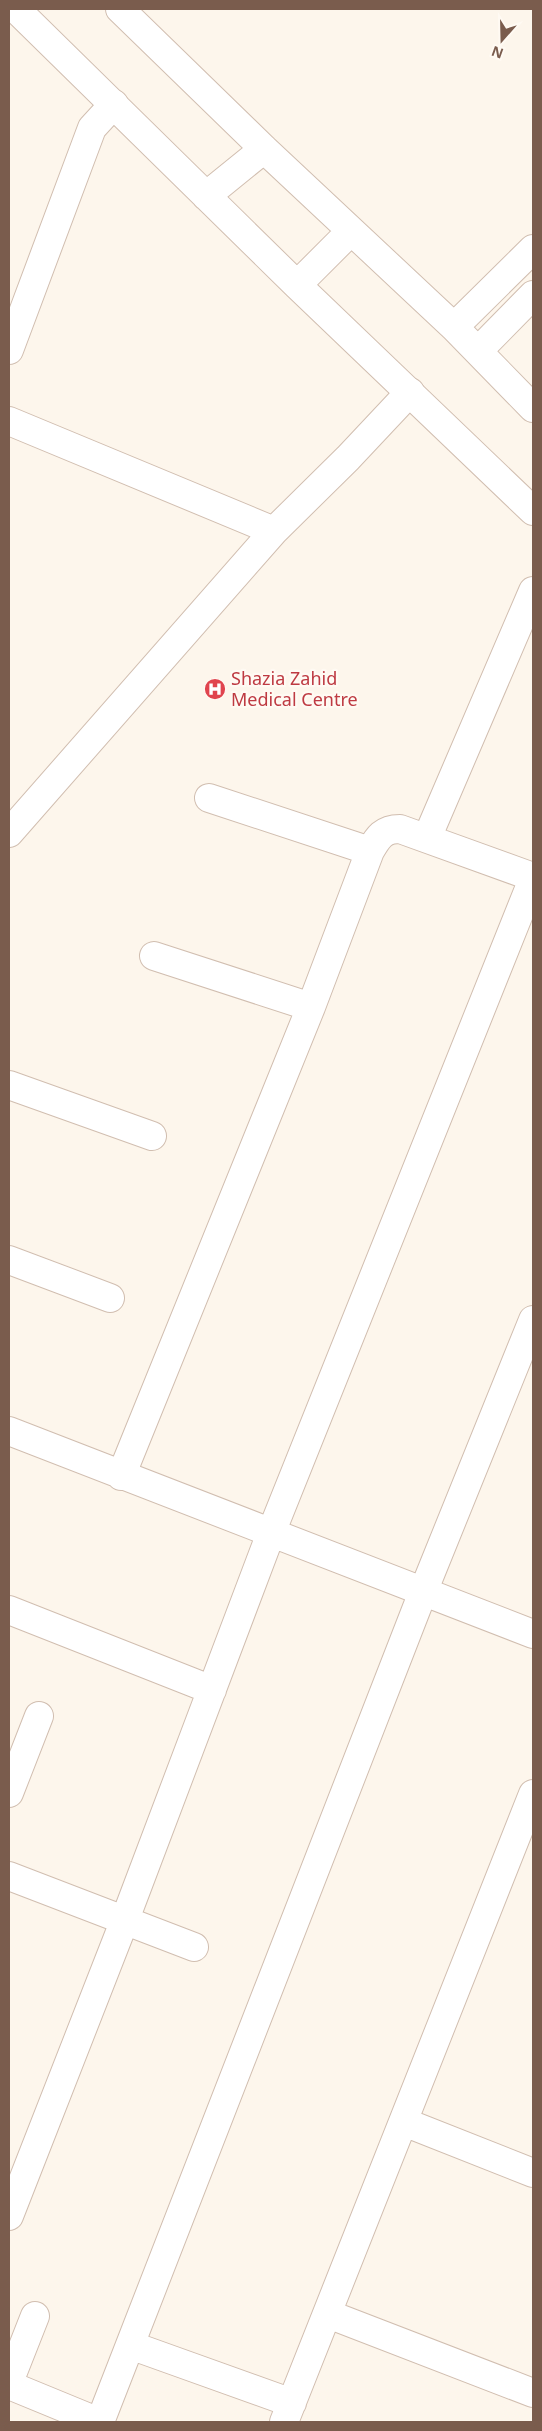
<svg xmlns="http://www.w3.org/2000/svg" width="542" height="2431" viewBox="0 0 542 2431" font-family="'Noto Sans',sans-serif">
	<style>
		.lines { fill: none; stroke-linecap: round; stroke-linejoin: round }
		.minor-casing { stroke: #d1beb0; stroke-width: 30 }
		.tertiary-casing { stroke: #d1beb0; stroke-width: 30 }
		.minor { stroke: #fff; stroke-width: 28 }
		.tertiary { stroke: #fff; stroke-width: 28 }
		.labels { text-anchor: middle; stroke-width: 4.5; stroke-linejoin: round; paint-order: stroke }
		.health-label { font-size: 18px; fill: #be3a42; stroke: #fffaf3; text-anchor: start }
	</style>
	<rect width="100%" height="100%" fill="#fdf6ec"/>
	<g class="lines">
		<g class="minor-casing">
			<path id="minor" d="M9 350 92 128 114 104
				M9 421 274 531
				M209 798 370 851
				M9 833 274 531 348 458 410 392
				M427 838 533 591
				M154 956 311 1007
				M9 1085 152 1136
				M9 1260 110 1298
				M9 1431 533 1634
				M121 1476 311 1007 370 851C378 837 383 829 400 829L533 877
				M9 1610 212 1690
				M9 1793 39 1716
				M9 1876 194 1947
				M404 2122 533 2173
				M9 2216 124 1922 271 1533 533 879
				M328 2314 533 2393
				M130 2345 292 2403
				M9 2382 35 2316
				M9 2385 99 2422
				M100 2422 423 1592 533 1320
				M284 2422 533 1794"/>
		</g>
		<g class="tertiary-casing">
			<path id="tertiary" d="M16 9 297 285 533 511
				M120 9 264 149 454 327 533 408
				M206 196 264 149
				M297 285 351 231
				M454 327 533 249
				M478 351 533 295"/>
		</g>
		<use href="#minor" class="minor"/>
		<use href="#tertiary" class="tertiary"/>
	</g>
	<defs>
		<g id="hospital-disc" transform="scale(1.125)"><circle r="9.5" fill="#e0444e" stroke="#fffaf3"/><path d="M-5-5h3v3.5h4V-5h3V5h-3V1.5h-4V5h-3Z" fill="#fff"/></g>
	</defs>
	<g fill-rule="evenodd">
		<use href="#hospital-disc" x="215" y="689"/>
	</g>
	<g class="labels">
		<g class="health-label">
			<text x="231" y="685">Shazia Zahid<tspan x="231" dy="21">Medical Centre</tspan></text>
		</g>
	</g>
	<rect width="542" height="2431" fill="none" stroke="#7a5c4d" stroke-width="20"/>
	<g transform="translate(502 40) rotate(200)" stroke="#fffaf3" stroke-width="4" paint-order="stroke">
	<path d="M0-4L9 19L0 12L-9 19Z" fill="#7a5c4d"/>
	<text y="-8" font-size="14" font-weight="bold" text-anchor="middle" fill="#7a5c4d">N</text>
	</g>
</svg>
